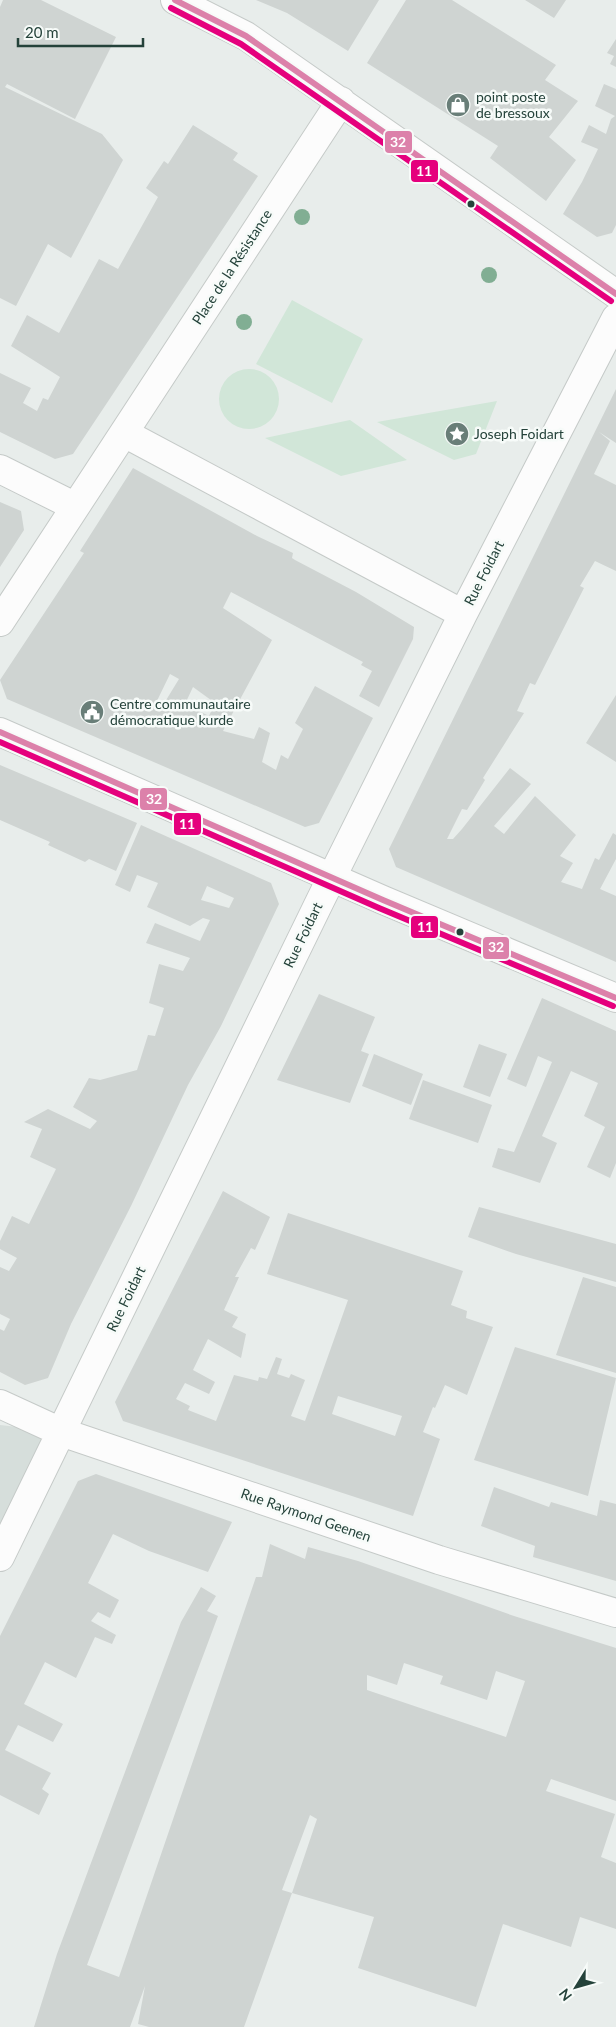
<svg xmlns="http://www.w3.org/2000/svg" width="616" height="2027" viewBox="0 0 616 2027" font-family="Lato,sans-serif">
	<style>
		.built { fill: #d6dedb }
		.green { fill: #d1e6d8 }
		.building { fill: #cfd4d2; fill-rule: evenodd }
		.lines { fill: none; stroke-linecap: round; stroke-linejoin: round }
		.street-casing { stroke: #c5cac8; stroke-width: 30 }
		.street { stroke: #fcfcfc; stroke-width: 28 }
		.bus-1-casing { stroke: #f7fbf9; stroke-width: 10 }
		.bus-2-casing { stroke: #f7fbf9; stroke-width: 10 }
		.bus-1 { stroke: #dc81aa; stroke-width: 6 }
		.bus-2 { stroke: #e5007d; stroke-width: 6 }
		.tree { fill: #81ae93 }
		.bus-dot { fill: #24423a; stroke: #f7fbf9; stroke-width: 2 }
		.labels { text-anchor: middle; stroke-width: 5; stroke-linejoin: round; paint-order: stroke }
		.poi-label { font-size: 14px; fill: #24423a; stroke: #f7fbf9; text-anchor: start }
		.street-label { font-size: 14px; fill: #24423a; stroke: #f7fbf9 }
		.line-badge { stroke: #f7fbf9; stroke-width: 2 }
		.badge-label { font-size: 14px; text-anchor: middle; font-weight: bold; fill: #fff }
	</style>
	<rect width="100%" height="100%" fill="#e8edeb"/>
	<path class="built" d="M0 1425 61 1432 0 1557Z"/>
	<path class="green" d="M292 300 363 339 332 403 256 364Z
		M219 399a30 30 0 1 1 60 0a30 30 0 1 1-60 0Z
		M497 401 476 454 454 460 377 422Z
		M350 420 407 460 341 476 265 438Z"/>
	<path class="building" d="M3 0H41L116 37 75 119 7 84 5 87 102 134 123 160 71 258 48 244 16 306 0 298V7Z
		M256 0H379L348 51 287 13Z
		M406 0H452L556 65 545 80 578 101 549 137 576 160 546 201 490 158 498 146 367 63Z
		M525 0H566L554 18Z
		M616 39V67L610 64 614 56 607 53Z
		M604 84 616 89V225L612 233 597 237 563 214 582 182 598 149 581 142 589 125 606 134 611 119 615 116 595 106Z
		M193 125 238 153 233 160 258 176 73 454 55 459 0 432V373L31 388 23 403 37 411 43 398 48 400 60 377 11 346 27 315 59 333 99 259 118 269 158 197 146 188 164 161 168 164Z
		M616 389V443L599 432 610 441 594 474 616 485V571L595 561 580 586 584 588 535 685 530 683 517 711 524 713 483 778 485 780 467 810 462 809 447 839H453L462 829 510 768 531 784 494 826 504 834 535 796 576 835 560 856 573 863 561 882 582 889 595 858 599 860 613 833 616 835V859L600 889 616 896V962L396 867 389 849Z
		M133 468 257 536 293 553 292 558 295 560 356 592 414 627 413 639 379 707 359 696 372 671 361 665 363 662 231 592 223 608 272 640 223 731 254 739 259 727 270 733 262 762 276 770 281 755 288 759 303 729 295 723 315 686 373 718 319 823 305 827 7 699 0 680 84 553 80 551ZM170 674 179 679 160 710 154 707ZM193 687 215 703 209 716 185 704Z
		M0 502 21 511 24 530 0 567Z
		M616 695V762L586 743Z
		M0 765 137 823 116 871 89 859 85 862 48 845 50 842 0 820Z
		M141 825 271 883 279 904 221 1026 188 1085 131 1206 71 1324 48 1378 25 1385 0 1372V1329L4 1331 10 1319 0 1314V1267L9 1271 17 1258 0 1249V1241L12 1216 29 1224 56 1169 30 1157 42 1129 24 1122 48 1109 90 1129 97 1121 73 1107 89 1078 100 1080 137 1070 148 1035 155 1036 164 1008 149 1003 159 964 183 971 190 958 146 943 155 923 200 941 210 920 203 918 190 926 147 907 158 883 137 875 130 892 115 885ZM207 886 234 898 229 908 201 900Z
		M319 994 375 1017 361 1051 369 1054 350 1103 277 1080Z
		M542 998 616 1031V1163L610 1178 587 1167 605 1127 584 1116 598 1083 571 1071 542 1136 557 1143 540 1183 492 1167 498 1148 514 1152 552 1062 538 1056 526 1087 507 1079Z
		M479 1044 507 1054 490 1097 463 1087Z
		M374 1054 423 1074 411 1105 362 1086Z
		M423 1080 492 1105 478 1143 409 1119Z
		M223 1191 270 1217 255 1250 251 1248 235 1277H239L224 1310 238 1317 232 1327 246 1334 241 1358 208 1339 193 1370 215 1382 209 1394 185 1383 176 1399 190 1406 188 1410 216 1421 234 1375 258 1381 259 1377 267 1379 276 1357 282 1359 277 1374 289 1378 291 1374 305 1380 291 1416 305 1421 348 1300 267 1274 288 1213 463 1271 451 1305 467 1311 466 1318 493 1327 467 1395 445 1385 435 1408 433 1407 423 1432 440 1439 413 1516 123 1421 115 1402ZM338 1396 402 1416 395 1436 332 1414Z
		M479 1207 616 1244V1282L516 1254 468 1237Z
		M583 1277 616 1287V1373L556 1355Z
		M515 1347 616 1378 588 1496 474 1460Z
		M96 1474 232 1522 208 1572 149 1551 113 1534 88 1583 119 1600 110 1618 98 1612 91 1621 116 1635 112 1644 95 1637 76 1678 45 1662 24 1704 63 1724 53 1742 18 1725 5 1750 51 1773 42 1789 49 1794 39 1815 0 1795V1636L78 1481Z
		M494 1487 549 1507 551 1502 597 1516 600 1500 616 1504V1581L533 1557 535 1546 481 1526Z
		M270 1544 305 1559 308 1547 358 1561 514 1616 616 1648V1801L551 1779 546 1791 615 1814 601 1857 616 1863V1929L580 1917 571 1947 503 1924 476 2007 358 1968 374 1917 292 1893 317 1819 310 1815 282 1890 292 1893 244 2027H149L138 2024 145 1986 130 2027H34L57 1954 181 1622 201 1587 216 1596 207 1611 218 1616 87 1965 119 1977 256 1577H262ZM404 1663 443 1676 440 1684 487 1700 496 1671 525 1681 506 1737 367 1690V1675L397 1685Z"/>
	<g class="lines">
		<g class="street-casing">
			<path id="street" d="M175 0 246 36 616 294
				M124 433 463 614
				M0 469 74 506
				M0 622 341 101
				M0 732 383 900 616 998
				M0 1404 61 1432 439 1560 616 1613
				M0 1557 321 899 463 614 616 318"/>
		</g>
		<use href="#street" class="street"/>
		<g class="bus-1-casing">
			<path id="bus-1" d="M175 0 246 36 616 294
				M0 732 383 900 616 998"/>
		</g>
		<g class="bus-2-casing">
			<path id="bus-2" d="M171 8 241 44 611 301
				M0 742 379 908 613 1006"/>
		</g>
		<use href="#bus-1" class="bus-1"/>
		<use href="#bus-2" class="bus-2"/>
	</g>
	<g class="tree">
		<circle cx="302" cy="217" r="8"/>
		<circle cx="489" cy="275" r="8"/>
		<circle cx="244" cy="322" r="8"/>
	</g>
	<defs>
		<g id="shop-disc" transform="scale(1.25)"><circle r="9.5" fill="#697e78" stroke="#f7fbf9"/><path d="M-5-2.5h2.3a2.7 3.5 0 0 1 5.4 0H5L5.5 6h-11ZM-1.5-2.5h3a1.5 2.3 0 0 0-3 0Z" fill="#fff"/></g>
		<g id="sight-disc" transform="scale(1.25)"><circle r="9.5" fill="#697e78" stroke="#f7fbf9"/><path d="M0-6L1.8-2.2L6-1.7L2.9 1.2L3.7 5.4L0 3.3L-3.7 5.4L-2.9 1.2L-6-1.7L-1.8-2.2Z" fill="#fff"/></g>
		<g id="civic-disc" transform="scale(1.25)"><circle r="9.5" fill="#697e78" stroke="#f7fbf9"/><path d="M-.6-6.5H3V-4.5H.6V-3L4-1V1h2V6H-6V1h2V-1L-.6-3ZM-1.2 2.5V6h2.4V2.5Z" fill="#fff"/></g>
	</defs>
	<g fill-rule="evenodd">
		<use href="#shop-disc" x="458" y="105"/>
		<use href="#sight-disc" x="457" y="434"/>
		<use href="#civic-disc" x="92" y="712"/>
	</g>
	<g class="bus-dot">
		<circle cx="471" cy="204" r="4.5"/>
		<circle cx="460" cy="932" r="4.5"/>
	</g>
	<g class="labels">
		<g class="poi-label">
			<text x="476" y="102">point poste<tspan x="476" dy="16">de bressoux</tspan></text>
			<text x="474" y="439">Joseph Foidart</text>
			<text x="110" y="709">Centre communautaire<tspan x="110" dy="16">démocratique kurde</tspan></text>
		</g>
		<g class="street-label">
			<text transform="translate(232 267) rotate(-57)" y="5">Place de la Résistance</text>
			<text transform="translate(484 573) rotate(-63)" y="5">Rue Foidart</text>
			<text transform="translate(303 935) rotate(-64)" y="5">Rue Foidart</text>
			<text transform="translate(126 1299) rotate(-64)" y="5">Rue Foidart</text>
			<text transform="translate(306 1515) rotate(19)" y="5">Rue Raymond Geenen</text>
		</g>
	</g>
	<g class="line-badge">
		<rect x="384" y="130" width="29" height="24" rx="5" fill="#dc81aa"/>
		<rect x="410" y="159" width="29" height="24" rx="5" fill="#e5007d"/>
		<rect x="139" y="787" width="29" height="24" rx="5" fill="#dc81aa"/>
		<rect x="173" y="812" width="29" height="24" rx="5" fill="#e5007d"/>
		<rect x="410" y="915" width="29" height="24" rx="5" fill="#e5007d"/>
		<rect x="482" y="936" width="28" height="24" rx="5" fill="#dc81aa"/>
	</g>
	<g class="badge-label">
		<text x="398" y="147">32</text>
		<text x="424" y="176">11</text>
		<text x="154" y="804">32</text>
		<text x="187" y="829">11</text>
		<text x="425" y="932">11</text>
		<text x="496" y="952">32</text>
	</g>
	<g transform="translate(576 1987) rotate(233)" stroke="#f7fbf9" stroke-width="4" paint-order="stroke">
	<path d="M0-4L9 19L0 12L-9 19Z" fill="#24423a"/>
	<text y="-8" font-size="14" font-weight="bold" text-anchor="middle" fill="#24423a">N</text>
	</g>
	<path d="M18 38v8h125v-8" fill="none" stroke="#24423a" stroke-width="2.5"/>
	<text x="25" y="38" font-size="15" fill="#24423a" stroke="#f7fbf9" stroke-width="4" paint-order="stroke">20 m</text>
</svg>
